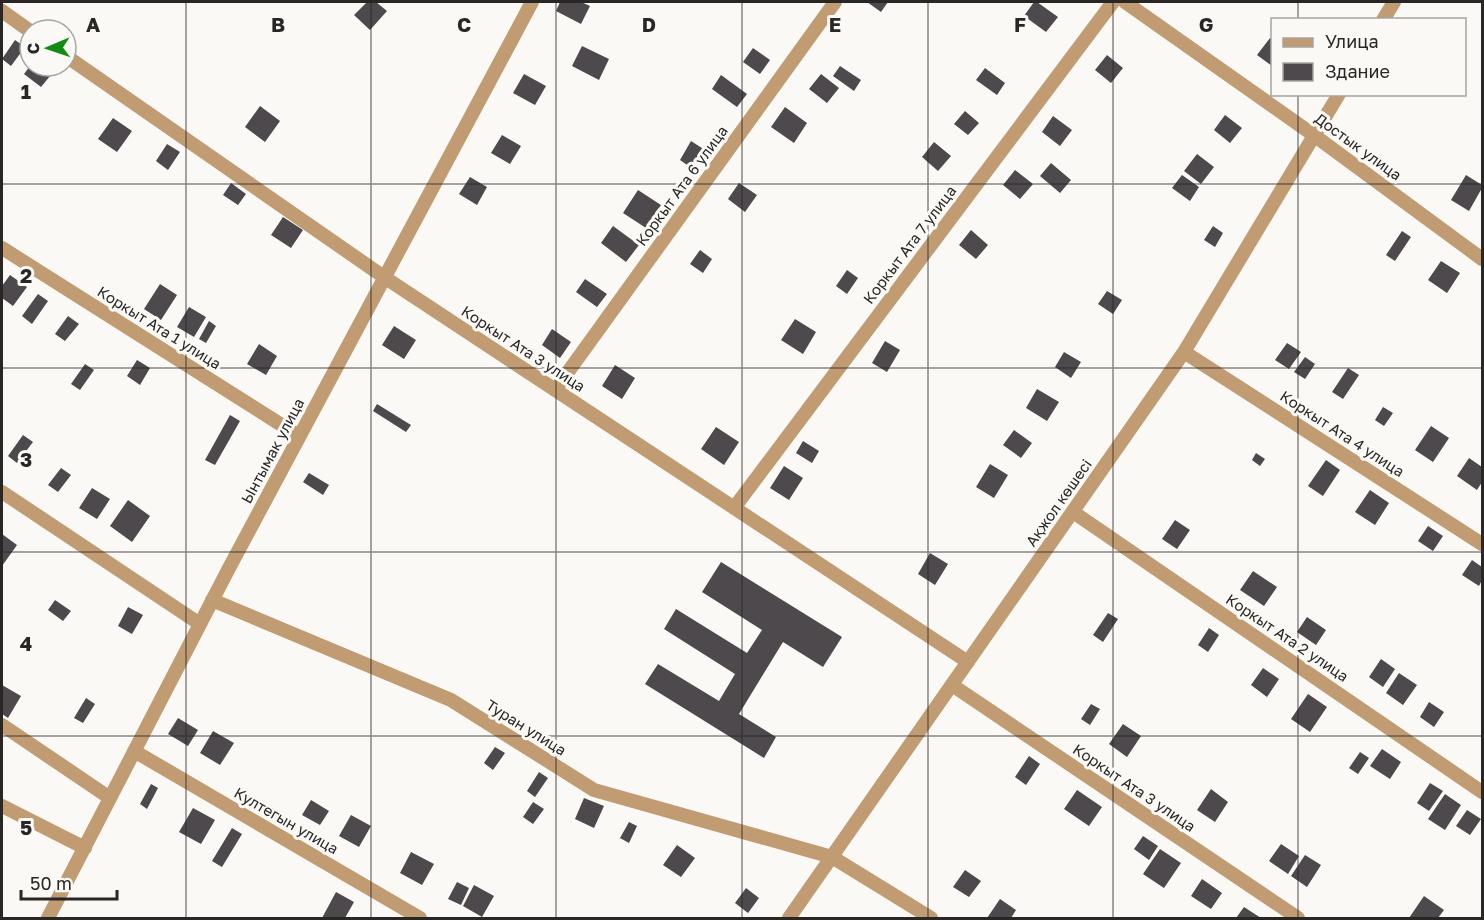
<svg xmlns="http://www.w3.org/2000/svg" width="1484" height="920" viewBox="0 0 1484 920" font-family="'Golos Text',sans-serif">
	<style>
		.building { fill: #4d494c }
		.lines { fill: none; stroke-linecap: round; stroke-linejoin: round }
		.street { stroke: #c19b72; stroke-width: 14 }
		.grid { fill: none; stroke: #282726; stroke-width: 1.5; stroke-opacity: 0.55 }
		.labels { text-anchor: middle; stroke-width: 6; stroke-linejoin: round; paint-order: stroke }
		.street-label { font-size: 15px; fill: #282726; stroke: #fbf9f5 }
		.grid-label { font-size: 20px; text-anchor: middle; font-weight: bold; fill: #282726; stroke: #fbf9f5; stroke-width: 6; stroke-linejoin: round; paint-order: stroke }
	</style>
	<rect width="100%" height="100%" fill="#fbf9f5"/>
	<path class="building" d="M367 2H376L387 11 370 30 354 15Z
		M560 2H581L590 6 581 24 556 11Z
		M867 2H888L881 12Z
		M1034 2H1037L1058 17 1046 32 1024 16Z
		M1270 38 1272 39V66L1257 55Z
		M15 40 25 47 11 66 2 59Z
		M582 46 609 59 599 80 572 66Z
		M753 48 770 60 760 74 743 62Z
		M1107 55 1123 68 1111 83 1095 70Z
		M30 66H50L55 70 41 87 24 74Z
		M840 66 861 80 854 91 833 76Z
		M985 68 1005 83 997 95 976 80Z
		M524 74 546 86 535 105 513 93Z
		M821 74 839 88 827 103 809 89Z
		M721 75 747 94 737 107 712 89Z
		M260 106 280 121 265 142 245 127Z
		M785 107 807 123 794 143 771 127Z
		M965 111 979 123 968 135 954 124Z
		M1225 115 1242 128 1230 143 1214 130Z
		M1053 116 1072 130 1060 146 1042 132Z
		M113 118 132 131 117 152 98 139Z
		M502 135 521 146 510 164 491 153Z
		M691 141 705 150 693 169 680 160Z
		M934 142 951 156 938 171 922 157Z
		M167 144 180 152 168 170 156 161Z
		M1197 154 1214 167 1201 184 1184 171Z
		M1051 163 1071 180 1060 193 1040 176Z
		M1015 170 1033 184 1020 199 1003 185Z
		M1182 175 1199 187 1190 201 1172 188Z
		M1466 175 1482 185V188L1469 211 1451 200Z
		M470 177 487 187 477 205 459 194Z
		M231 183 246 194 238 205 223 195Z
		M739 183 757 195 745 212 728 199Z
		M638 190 661 205 646 228 623 213Z
		M283 217 303 230 291 248 271 235Z
		M613 226 639 245 626 262 601 243Z
		M1213 226 1223 233 1215 247 1204 240Z
		M971 230 988 245 976 259 959 245Z
		M1402 231 1411 237 1395 261 1386 255Z
		M700 250 712 259 703 273 690 264Z
		M1441 261 1460 273 1447 293 1428 280Z
		M847 270 858 278 847 294 836 286Z
		M10 275 27 287 13 306 2 298V286Z
		M585 279 607 294 597 307 576 292Z
		M160 284 177 295 161 320 144 309Z
		M1107 291 1122 300 1113 314 1098 304Z
		M38 294 48 301 32 324 22 316Z
		M189 307 206 317 194 337 177 327Z
		M68 316 79 324 65 341 55 334Z
		M795 319 816 332 803 354 781 340Z
		M209 321 216 326 206 343 199 339Z
		M394 326 416 340 404 359 382 345Z
		M552 329 571 342 560 358 542 345Z
		M885 341 900 350 887 372 872 363Z
		M1287 343 1301 352 1289 369 1275 360Z
		M259 344 277 356 266 375 247 364Z
		M1064 352 1081 362 1071 378 1055 367Z
		M1305 357 1315 364 1305 379 1294 372Z
		M137 360 150 368 140 385 127 376Z
		M85 364 94 370 80 390 71 384Z
		M615 365 635 378 622 399 602 386Z
		M1348 368 1359 375 1343 399 1332 392Z
		M1037 389 1059 402 1047 421 1026 408Z
		M377 404 411 425 406 432 373 411Z
		M1383 407 1393 413 1384 426 1375 420Z
		M230 415 240 421 215 465 205 460Z
		M1431 426 1449 438 1433 462 1415 450Z
		M716 427 739 442 724 465 701 449Z
		M1014 430 1032 443 1021 458 1003 445Z
		M23 435 33 442 17 463 8 456Z
		M803 441 819 451 812 463 796 453Z
		M1256 453 1265 459 1260 466 1252 460Z
		M1469 458 1482 467V482L1477 490 1457 476Z
		M1326 460 1340 470 1323 496 1308 486Z
		M990 464 1008 475 994 498 976 487Z
		M784 466 803 478 789 500 770 488Z
		M61 468 71 475 58 492 48 485Z
		M309 473 329 485 323 495 303 482Z
		M92 488 110 499 97 519 79 508Z
		M1370 490 1389 503 1375 525 1355 512Z
		M128 500 150 516 132 542 110 526Z
		M1175 520 1190 530 1177 549 1162 539Z
		M1428 526 1443 536 1433 551 1418 541Z
		M2 534 17 545 2 566Z
		M930 553 948 564 935 585 918 574Z
		M1472 560 1482 567V580L1479 586 1462 575Z
		M721 562 842 637 823 667 783 642 739 714 776 737 764 758 645 684 658 664 719 701 735 674 664 629 676 609 747 653 762 630 702 592Z
		M1253 571 1277 587 1264 606 1240 590Z
		M55 600 71 611 63 621 48 610Z
		M128 607 143 615 132 634 118 626Z
		M1108 613 1118 619 1103 642 1093 635Z
		M1307 617 1326 630 1316 645 1297 632Z
		M1209 628 1219 635 1208 652 1198 645Z
		M1381 659 1395 669 1383 687 1369 677Z
		M1263 668 1279 679 1267 697 1251 685Z
		M1399 673 1417 685 1403 705 1386 693Z
		M2 685 21 696 8 718 2 714Z
		M1308 694 1327 707 1310 732 1291 719Z
		M86 698 95 704 83 723 74 718Z
		M1429 702 1444 712 1434 727 1420 717Z
		M1091 704 1100 709 1090 725 1081 719Z
		M178 718 198 730 188 746 168 734Z
		M1123 724 1141 736 1127 757 1109 744Z
		M213 731 234 743 220 765 200 753Z
		M495 747 505 753 493 770 484 763Z
		M1382 749 1401 762 1390 779 1370 766Z
		M1360 752 1369 758 1358 774 1349 768Z
		M1029 756 1040 764 1026 785 1015 777Z
		M539 772 548 778 535 797 527 791Z
		M1430 783 1443 791 1429 811 1417 803Z
		M151 784 158 788 147 809 140 804Z
		M1211 789 1228 802 1215 822 1197 810Z
		M1077 790 1102 807 1089 826 1064 809Z
		M1445 794 1461 805 1445 830 1428 819Z
		M584 798 604 806 594 828 575 819Z
		M311 800 329 811 320 825 302 815Z
		M533 802 544 809 533 824 523 817Z
		M193 808 215 820 201 844 179 832Z
		M1467 810 1481 819 1470 835 1456 826Z
		M351 815 371 826 359 847 339 836Z
		M629 822 637 826 629 843 620 838Z
		M232 828 242 834 222 867 212 861Z
		M1143 836 1158 846 1149 860 1134 849Z
		M1281 844 1299 856 1288 874 1269 861Z
		M677 845 695 858 681 877 663 865Z
		M1160 849 1181 863 1164 888 1143 874Z
		M411 852 434 864 422 885 400 873Z
		M1305 855 1321 865 1307 887 1291 876Z
		M965 870 981 881 969 897 953 887Z
		M1202 879 1222 893 1211 909 1191 896Z
		M457 882 469 888 461 905 448 899Z
		M474 885 494 896 482 917 463 906Z
		M746 888 759 898 748 913 735 903Z
		M336 892 354 902 345 918H322Z
		M1424 896 1444 910 1438 918H1409Z
		M1000 899 1016 910 1011 918H987Z
		M1244 907 1261 918H1236Z"/>
	<g class="lines">
		<path class="street" d="M1125 2 1315 136 1482 259
			M2 11 30 31
			M1383 20 1394 2
			M66 56 384 277 968 662
			M2 248 299 436
			M1184 352 1482 544
			M555 390 835 2
			M2 492 200 624
			M734 508 1113 2
			M1073 512 1482 792
			M212 600 451 700 594 790 832 857 931 918
			M952 685 1298 918
			M2 725 110 798
			M134 751 420 918
			M2 806 85 848
			M48 918 228 570 532 2
			M789 918 1184 352 1339 94"/>
	</g>
	<path class="grid" d="M186 2V918M371 2V918M556 2V918M742 2V918M928 2V918M1113 2V918M1298 2V20M1298 94V918M2 184H1482M2 368H1482M2 552H1482M2 736H1482"/>
	<g class="labels">
		<g class="street-label">
			<text transform="translate(1358 147) rotate(36)" y="5">Достык улица</text>
			<text transform="translate(682 186) rotate(-54)" y="5">Коркыт Ата 6 улица</text>
			<text transform="translate(910 245) rotate(-53)" y="5">Коркыт Ата 7 улица</text>
			<text transform="translate(159 328) rotate(32)" y="5">Коркыт Ата 1 улица</text>
			<text transform="translate(523 349) rotate(33)" y="5">Коркыт Ата 3 улица</text>
			<text transform="translate(1342 434) rotate(33)" y="5">Коркыт Ата 4 улица</text>
			<text transform="translate(273 451) rotate(-62)" y="5">Ынтымак улица</text>
			<text transform="translate(1059 503) rotate(-55)" y="5">Ақжол көшесі</text>
			<text transform="translate(1287 638) rotate(34)" y="5">Коркыт Ата 2 улица</text>
			<text transform="translate(526 728) rotate(32)" y="5">Туран улица</text>
			<text transform="translate(1134 788) rotate(34)" y="5">Коркыт Ата 3 улица</text>
			<text transform="translate(286 821) rotate(30)" y="5">Култегын улица</text>
		</g>
	</g>
	<g class="grid-label">
		<text x="93" y="32">A</text>
		<text x="278" y="32">B</text>
		<text x="464" y="32">C</text>
		<text x="649" y="32">D</text>
		<text x="835" y="32">E</text>
		<text x="1020" y="32">F</text>
		<text x="1206" y="32">G</text>
		<text x="26" y="99">1</text>
		<text x="26" y="283">2</text>
		<text x="26" y="467">3</text>
		<text x="26" y="651">4</text>
		<text x="26" y="835">5</text>
	</g>
	<rect width="1484" height="920" fill="none" stroke="#282726" stroke-width="6"/>
	<rect x="1271" y="18" width="195" height="78" fill="#fbf9f5" stroke="#a7a5a2" stroke-width="1.5"/>
	<rect x="1283" y="38" width="30" height="9" fill="#c19b72" stroke="#a7a5a2" stroke-width="1.5"/>
	<text x="1325" y="48" font-size="18" fill="#282726">Улица</text>
	<rect x="1283" y="63" width="30" height="18" fill="#4d494c" stroke="#a7a5a2" stroke-width="1.5"/>
	<text x="1325" y="78" font-size="18" fill="#282726">Здание</text>
	<g transform="translate(48 48) rotate(268)"><circle r="28" fill="#fbf9f5" stroke="#a7a5a2" stroke-width="1.5"/>
	<path d="M0-4.5L10 22L0 15L-10 22Z" fill="#138c16"/>
	<text y="-9" font-size="16" font-weight="bold" text-anchor="middle" fill="#282726">С</text>
	</g>
	<path d="M21 890v9h96v-9" fill="none" stroke="#282726" stroke-width="3"/>
	<text x="30" y="890" font-size="18" fill="#282726" stroke="#fbf9f5" stroke-width="4.5" paint-order="stroke">50 m</text>
</svg>
